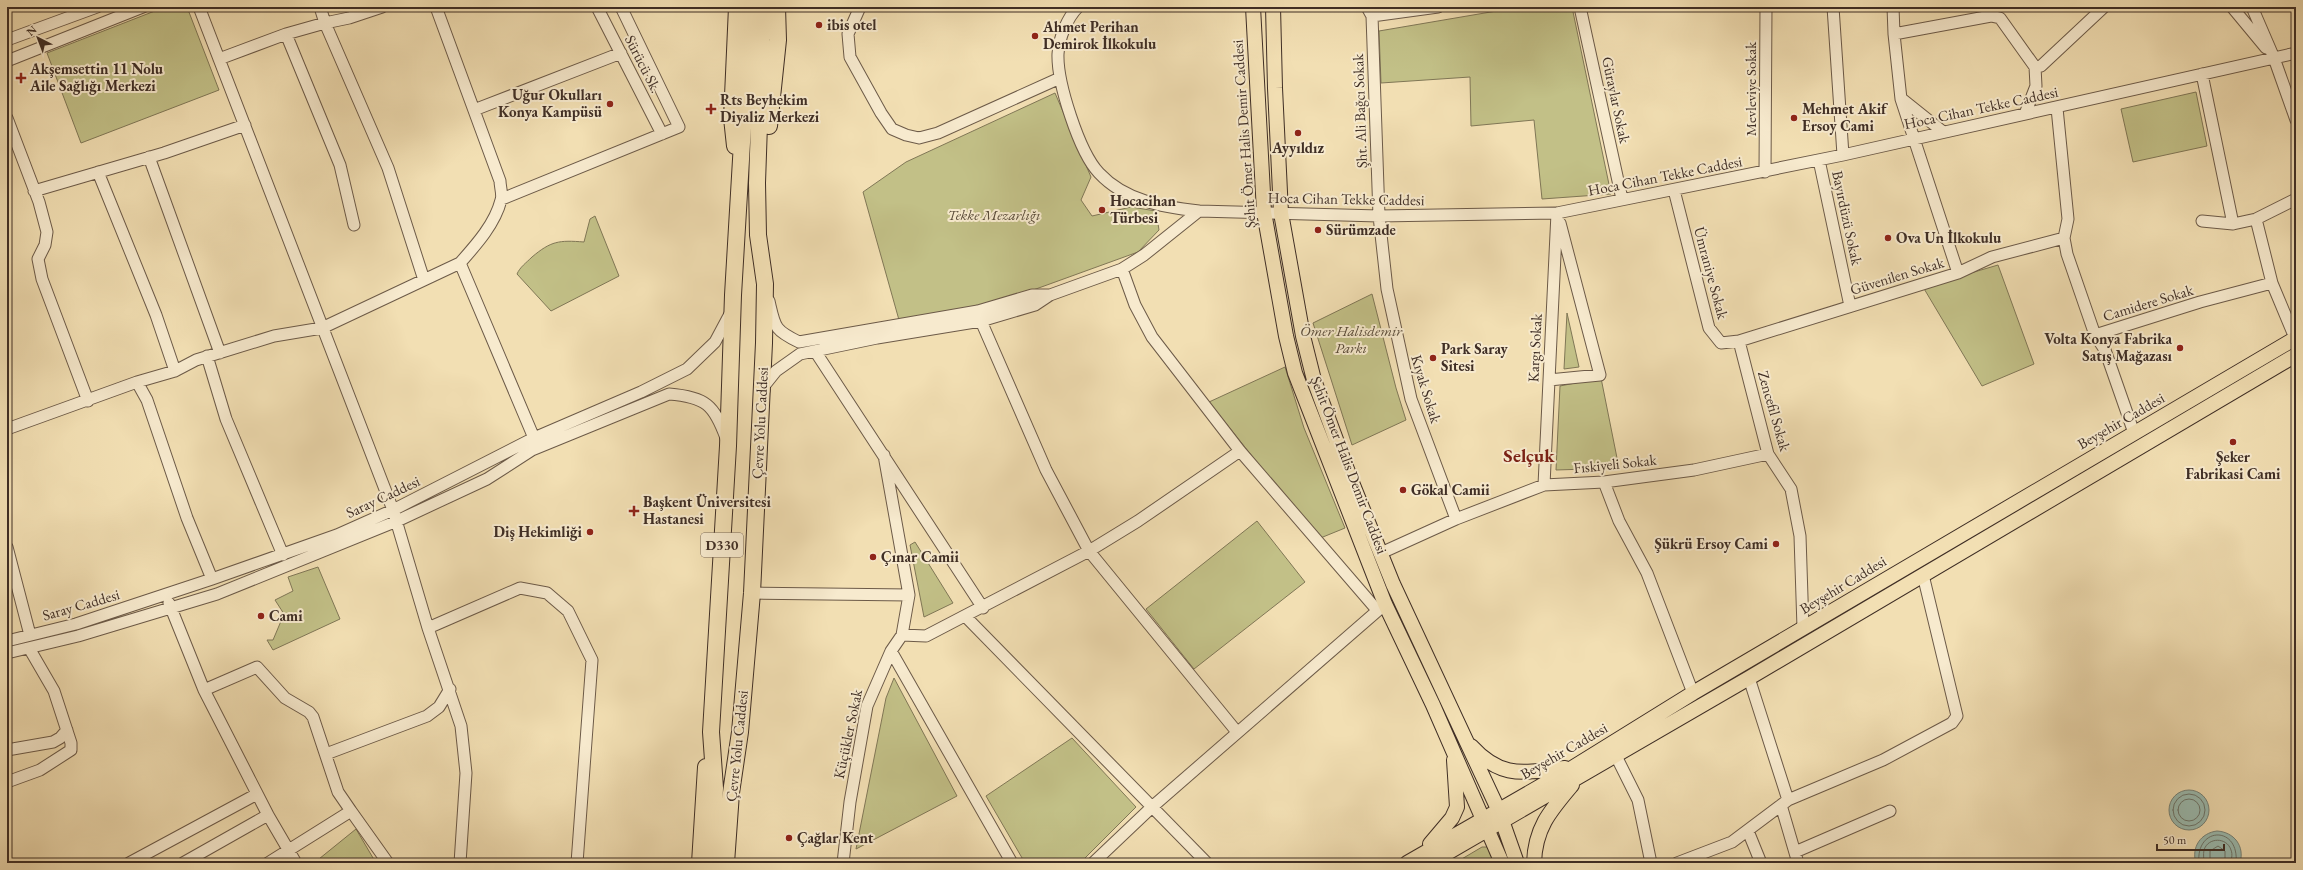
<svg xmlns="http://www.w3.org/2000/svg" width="2303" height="870" viewBox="0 0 2303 870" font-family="'EB Garamond',serif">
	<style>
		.green { fill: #c2c087; stroke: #807756 }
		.water { fill: #9bbcb1; stroke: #768379 }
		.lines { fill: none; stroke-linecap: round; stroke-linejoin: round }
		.shore { stroke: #6d756b; stroke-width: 1 }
		.minor-casing { stroke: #6c5a48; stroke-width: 13 }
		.major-casing { stroke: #3f2e25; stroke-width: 16 }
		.highway-casing { stroke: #3f2e25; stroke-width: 18 }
		.minor { stroke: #f7eace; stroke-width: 11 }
		.major { stroke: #f2dfb3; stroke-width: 14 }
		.highway { stroke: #f2dfb3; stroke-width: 16 }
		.poi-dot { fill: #8f2418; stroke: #f7eace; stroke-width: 1.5 }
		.labels { text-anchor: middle; stroke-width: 4; stroke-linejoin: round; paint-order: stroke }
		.shield { fill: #f7eace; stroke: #766658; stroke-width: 1 }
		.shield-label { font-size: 14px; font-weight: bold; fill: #3f2e25 }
		.poi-label { font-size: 15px; font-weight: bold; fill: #3f2e25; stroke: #f7eace; text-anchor: start }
		.street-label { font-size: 15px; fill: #3f2e25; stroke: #f7eace }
		.park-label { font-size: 15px; font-style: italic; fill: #594b39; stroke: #f7eace }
		.district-label { font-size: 19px; font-weight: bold; fill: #7a1f14; stroke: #f7eace }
	</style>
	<rect width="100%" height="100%" fill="#f2dfb3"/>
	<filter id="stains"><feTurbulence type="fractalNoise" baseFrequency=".005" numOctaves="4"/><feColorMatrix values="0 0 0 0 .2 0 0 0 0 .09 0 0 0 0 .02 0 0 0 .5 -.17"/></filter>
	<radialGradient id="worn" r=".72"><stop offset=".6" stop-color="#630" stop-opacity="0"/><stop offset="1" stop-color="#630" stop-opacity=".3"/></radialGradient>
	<path class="green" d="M165 7H187L219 90 81 143 47 53Z
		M1520 7H1572L1611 194 1542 199 1534 120 1471 126 1470 77 1381 83 1379 31Z
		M2196 92 2207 146 2133 162 2121 109Z
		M1055 93 1091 177 1081 200 1092 216 1131 207 1156 211 1159 230 1138 252 1000 302 899 320 863 192 906 162Z
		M595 216 619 276 551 311 517 274C520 267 526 263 532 257 551 241 559 240 584 242L590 219Z
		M1998 265 2034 364 1982 386 1923 287Z
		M1372 294 1396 388 1406 420 1352 445 1313 323Z
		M1567 313 1579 367 1564 369Z
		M1285 367 1304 428 1345 528 1318 539 1209 402Z
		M1601 378 1619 468 1556 470 1560 386Z
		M1257 521 1305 582 1194 669 1146 609Z
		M915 542 953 603 924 617 910 545Z
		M318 567 340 619 273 650 267 640H273L284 614 275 600 293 591 288 577Z
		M894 678 957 796 856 849 886 698Z
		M1072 738 1136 807 1080 863H1025L986 796Z
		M356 829 376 863H314Z
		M1482 847H1494L1499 863H1455Z"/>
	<path class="water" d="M2169 810a20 20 0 1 1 40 0a20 20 0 1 1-40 0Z
		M2217 831C2234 832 2245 846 2240 863H2196C2191 847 2201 833 2217 831Z"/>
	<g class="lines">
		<path class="shore" d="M2173 810a16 16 0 1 1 32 0a16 16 0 1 1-32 0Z
			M2178 810a11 11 0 1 1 22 0a11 11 0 1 1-22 0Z
			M2199 863C2195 826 2240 825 2236 863
			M2204 863C2204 859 2203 855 2204 850 2208 837 2227 837 2231 850 2233 855 2231 859 2231 863
			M2210 863V851L2218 846 2225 851V863"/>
		<g class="minor-casing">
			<path id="minor" d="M199 7 393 510 428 628 461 726 466 773 460 863
				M382 7 349 18 325 23 388 168 424 280
				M597 7 662 134
				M860 7 848 34 850 57 881 113 892 129 906 135 919 138 938 133 1060 78
				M1078 7C1067 18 1059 38 1058 54 1057 82 1079 152 1099 173 1125 201 1163 207 1199 211
				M1367 7 1372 16 1379 216 1387 289 1411 399 1456 519
				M1580 7 1622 199
				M1833 7 1843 155
				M1893 7 1894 34 1901 99 1958 273
				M2232 7 2266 48
				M2252 7 2274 58 2296 120
				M1372 16 1438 7
				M286 34 340 165 354 225
				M1894 34 1991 16 2000 18 2035 67 2041 66 2104 7
				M7 40 97 7
				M219 59 286 34 325 23 320 7
				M7 61 143 7
				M2202 74 2233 224
				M1902 99 1942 131
				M2057 108 2068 219 2064 238 2067 254 2095 335 2200 302 2272 283
				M474 110 621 53
				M2025 114 2036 86 2035 67
				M7 118 39 202 47 232 45 245 38 259 42 279 88 401
				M149 157 220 353
				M1819 160 1850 306
				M98 172 156 315 175 371
				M1765 172 1766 7
				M1674 190 1709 328 1721 343 1739 341 1958 273 1992 257 2064 238
				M34 191 164 153 245 125
				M502 199 679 127 621 7
				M2256 219 2272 283 2295 338
				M2202 221 2233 224 2256 219 2296 199
				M460 263 534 438
				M1122 269 1135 305 1152 337 1240 451 1377 610
				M769 301C775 327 774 330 799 342L978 311 1032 295H1050
				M981 321 1046 470 1089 551 1237 732
				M2095 335 2105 350 2134 433
				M1739 341 1768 454 1791 489 1800 536 1803 628
				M815 351 983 608
				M207 356 226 419 283 555
				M1549 380 1600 375 1560 223
				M137 382 147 400 187 518 212 579
				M764 391V386L776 371 800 354 877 338 981 321 1035 305 1050 295 1122 269 1144 255 1199 211 1379 216 1557 213 1843 155 2296 53
				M7 429 137 382 175 371 196 360 274 336 322 328 460 263C476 245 495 224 501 200 503 195 500 187 500 181L436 7
				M1604 482 1619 521 1647 573 1693 693
				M1544 485 1557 213
				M7 547 30 635
				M1381 553 1456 519 1544 485 1604 482 1694 470 1768 454
				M752 593 909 595
				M169 603 204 690 268 815 296 863
				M966 617 1207 863
				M428 628 520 588 547 593 568 611 592 660 577 863
				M902 635 926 636 1089 551 1138 521 1240 451
				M7 641 76 624 212 579 337 535 393 510 534 438 641 392 687 369 715 342 731 312
				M891 651 1012 863
				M7 653 78 636 217 594 397 521 487 479 532 450 669 394C706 397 714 405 726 438
				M1749 678 1788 800
				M204 690 257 667 285 698 309 712 313 717 338 792 351 811
				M7 750 53 742 60 738 67 730
				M326 754 427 716 439 707 450 689
				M1616 756 1638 800 1651 863
				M7 782 40 770 71 750V743L54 691 29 648
				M1781 805 1798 863
				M1748 831 1761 863
				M1795 852 1890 811
				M129 863 257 794
				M183 863 268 815
				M268 863 351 811 388 863
				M843 863 850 802 867 706 891 651 902 635 909 595 884 455
				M1093 863 1152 807 1383 606
				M1677 863 1732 842 1788 800 1883 760 1952 723 1957 716 1923 575"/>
		</g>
		<g class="major-casing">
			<path id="major" d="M1253 7 1264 212 1286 336 1295 373 1385 604 1433 705 1502 863
				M1273 7 1275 88 1281 213 1303 336 1314 380 1351 480 1393 584 1498 809 1517 863
				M1471 746C1502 780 1524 772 1565 768
				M1430 844 1452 818 1457 807 1454 760
				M1407 863 1572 768 1693 693 2296 338
				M1430 863 1749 678 2296 355
				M1534 863C1535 828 1550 811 1572 785"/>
		</g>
		<g class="highway-casing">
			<path id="highway" d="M769 126 778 40 777 7
				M735 146 732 118 737 7
				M700 863 706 767
				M712 863 715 788 711 732 728 446 733 295 750 7
				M726 863 731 793 740 732 752 593 764 343 765 284 758 235 757 183 763 7"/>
		</g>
		<use href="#minor" class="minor"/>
		<use href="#major" class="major"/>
		<use href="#highway" class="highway"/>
	</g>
	<g class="poi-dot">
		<circle cx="819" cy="25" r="4"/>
		<circle cx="1035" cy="36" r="4"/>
		<path d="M19 72h4v4h4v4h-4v4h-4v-4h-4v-4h4z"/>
		<circle cx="610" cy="104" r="4"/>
		<path d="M709 103h4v4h4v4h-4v4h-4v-4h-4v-4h4z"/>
		<circle cx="1794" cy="118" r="4"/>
		<circle cx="1298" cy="133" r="4"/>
		<circle cx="1102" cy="210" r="4"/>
		<circle cx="1318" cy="230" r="4"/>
		<circle cx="1888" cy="238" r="4"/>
		<circle cx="2180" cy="348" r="4"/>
		<circle cx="1433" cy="358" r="4"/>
		<circle cx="2233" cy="442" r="4"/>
		<circle cx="1403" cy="490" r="4"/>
		<path d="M632 505h4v4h4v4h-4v4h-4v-4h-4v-4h4z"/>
		<circle cx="590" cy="532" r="4"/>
		<circle cx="1776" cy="544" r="4"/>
		<circle cx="873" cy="557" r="4"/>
		<circle cx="261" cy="616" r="4"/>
		<circle cx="789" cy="838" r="4"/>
	</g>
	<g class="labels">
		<rect class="shield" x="701" y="533" width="42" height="24" rx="3"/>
		<g class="shield-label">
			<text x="722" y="550">D330</text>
		</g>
		<g class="poi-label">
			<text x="827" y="30">ibis otel</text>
			<text x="1043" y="32">Ahmet Perihan<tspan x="1043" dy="17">Demirok İlkokulu</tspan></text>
			<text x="30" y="74">Akşemsettin 11 Nolu<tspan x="30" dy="17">Aile Sağlığı Merkezi</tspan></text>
			<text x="602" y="100" text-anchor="end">Uğur Okulları<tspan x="602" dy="17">Konya Kampüsü</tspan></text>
			<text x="720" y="105">Rts Beyhekim<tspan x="720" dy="17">Diyaliz Merkezi</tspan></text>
			<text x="1802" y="114">Mehmet Akif<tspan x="1802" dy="17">Ersoy Cami</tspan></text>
			<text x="1298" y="153" text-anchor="middle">Ayyıldız</text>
			<text x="1110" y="206">Hocacihan<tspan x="1110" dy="17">Türbesi</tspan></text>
			<text x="1326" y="235">Sürümzade</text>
			<text x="1896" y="243">Ova Un İlkokulu</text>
			<text x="2172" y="344" text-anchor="end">Volta Konya Fabrika<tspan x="2172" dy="17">Satış Mağazası</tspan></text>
			<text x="1441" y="354">Park Saray<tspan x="1441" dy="17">Sitesi</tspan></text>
			<text x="2233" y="462" text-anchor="middle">Şeker<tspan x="2233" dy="17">Fabrikasi Cami</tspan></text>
			<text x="1411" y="495">Gökal Camii</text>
			<text x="643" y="507">Başkent Üniversitesi<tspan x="643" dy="17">Hastanesi</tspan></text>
			<text x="582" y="537" text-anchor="end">Diş Hekimliği</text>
			<text x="1768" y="549" text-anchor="end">Şükrü Ersoy Cami</text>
			<text x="881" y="562">Çınar Camii</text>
			<text x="269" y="621">Cami</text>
			<text x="797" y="843">Çağlar Kent</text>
		</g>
		<g class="street-label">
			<text transform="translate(643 64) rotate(63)" y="5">Sürücü Sk.</text>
			<text transform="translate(1751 89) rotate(-90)" y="5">Mevleviye Sokak</text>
			<text transform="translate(1616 100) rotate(78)" y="5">Güraylar Sokak</text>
			<text transform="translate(1981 108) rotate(-12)" y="5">Hoca Cihan Tekke Caddesi</text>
			<text transform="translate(1360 111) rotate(-92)" y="5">Şht. Ali Bağcı Sokak</text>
			<text transform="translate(1244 134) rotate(-94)" y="5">Şehit Ömer Halis Demir Caddesi</text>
			<text transform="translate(1665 176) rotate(-11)" y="5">Hoca Cihan Tekke Caddesi</text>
			<text transform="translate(1346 199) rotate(1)" y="5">Hoca Cihan Tekke Caddesi</text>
			<text transform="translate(1847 218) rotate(78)" y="5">Bayırdüzü Sokak</text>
			<text transform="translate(1711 273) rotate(75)" y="5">Ümraniye Sokak</text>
			<text transform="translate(1897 276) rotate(-17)" y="5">Güvenilen Sokak</text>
			<text transform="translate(2148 303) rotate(-17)" y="5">Camidere Sokak</text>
			<text transform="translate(1535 348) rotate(-87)" y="5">Kargı Sokak</text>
			<text transform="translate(1426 389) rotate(73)" y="5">Kıyak Sokak</text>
			<text transform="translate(1774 411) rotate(74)" y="5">Zencefil Sokak</text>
			<text transform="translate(2121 421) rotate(-30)" y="5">Beyşehir Caddesi</text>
			<text transform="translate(760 423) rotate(-87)" y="5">Çevre Yolu Caddesi</text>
			<text transform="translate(1615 464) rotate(-6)" y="5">Fıskiyeli Sokak</text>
			<text transform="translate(1349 465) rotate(69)" y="5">Şehit Ömer Halis Demir Caddesi</text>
			<text transform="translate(383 497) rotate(-25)" y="5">Saray Caddesi</text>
			<text transform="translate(1843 585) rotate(-31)" y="5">Beyşehir Caddesi</text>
			<text transform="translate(81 605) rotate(-16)" y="5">Saray Caddesi</text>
			<text transform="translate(848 734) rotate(-78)" y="5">Küçükler Sokak</text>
			<text transform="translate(737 746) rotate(-84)" y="5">Çevre Yolu Caddesi</text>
			<text transform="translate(1564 751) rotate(-30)" y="5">Beyşehir Caddesi</text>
		</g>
		<g class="park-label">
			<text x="994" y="220">Tekke Mezarlığı</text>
			<text x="1351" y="336">Ömer Halisdemir<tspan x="1351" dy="17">Parkı</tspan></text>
		</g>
		<g class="district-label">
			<text x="1529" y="462">Selçuk</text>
		</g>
	</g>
	<rect width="2303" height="870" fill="none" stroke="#f2dfb3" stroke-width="24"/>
	<rect x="8" y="8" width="2287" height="854" fill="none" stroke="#3f2e25" stroke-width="2"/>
	<rect x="12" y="12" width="2279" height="846" fill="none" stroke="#3f2e25"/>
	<g transform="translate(38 38) rotate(318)" stroke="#f7eace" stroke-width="3" paint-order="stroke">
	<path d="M0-3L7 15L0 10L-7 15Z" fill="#3f2e25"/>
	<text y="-6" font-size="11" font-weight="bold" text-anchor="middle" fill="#3f2e25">N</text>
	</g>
	<path d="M2157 844v6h67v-6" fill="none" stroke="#3f2e25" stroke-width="2"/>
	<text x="2163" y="844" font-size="12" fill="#3f2e25" stroke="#f7eace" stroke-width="3" paint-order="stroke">50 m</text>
	<rect width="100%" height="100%" filter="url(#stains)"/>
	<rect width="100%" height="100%" fill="url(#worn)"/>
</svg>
